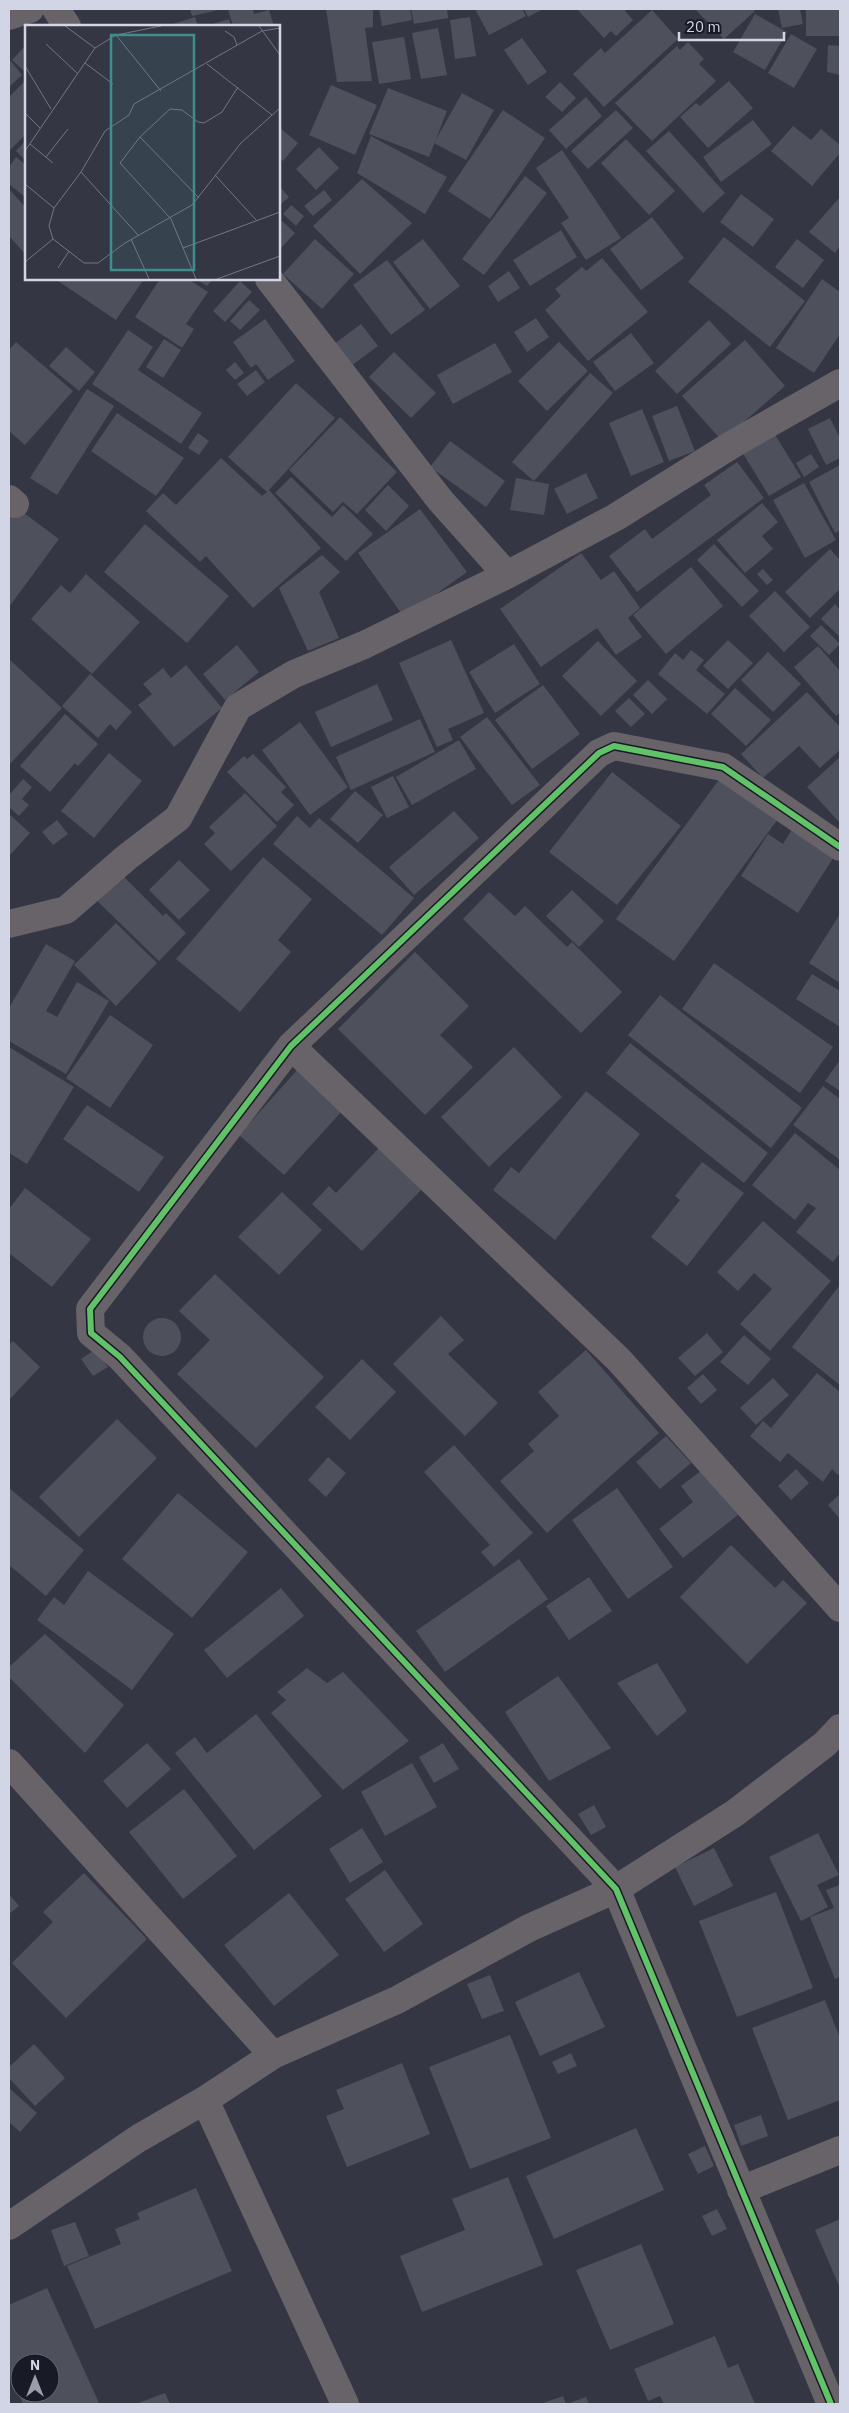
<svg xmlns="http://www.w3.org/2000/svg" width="849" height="2413" viewBox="0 0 849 2413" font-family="'IBM Plex Sans',sans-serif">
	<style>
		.building { fill: #4e505b; fill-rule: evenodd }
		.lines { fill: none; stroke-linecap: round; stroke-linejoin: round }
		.minor { stroke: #676368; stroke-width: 28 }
		.cycleway-casing { stroke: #181a26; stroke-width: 9 }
		.cycleway { stroke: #61c268; stroke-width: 6 }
		.inset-road { fill: none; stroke: #737685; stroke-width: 1 }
		.view { fill: #408e8c; fill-opacity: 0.15; stroke: #408e8c; stroke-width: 2.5 }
		.inset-edge { fill: none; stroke: #d2d5e6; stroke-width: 2.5 }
	</style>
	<rect width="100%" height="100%" fill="#343644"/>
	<path class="building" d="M190 9H218V10L192 16Z
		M228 9H253L254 14 269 10 274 26H233Z
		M326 9H373V27L365 28 372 81 337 82Z
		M379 9H410L412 20 382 26Z
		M411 9H447L448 18 414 24Z
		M475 9H522L526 16 489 35Z
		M524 9H543L528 17Z
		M577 9H628L625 11 633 20 616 36 611 31 604 38Z
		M695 9H752L755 11 724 39Z
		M778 9H800L803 24 782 28Z
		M806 9H840V36H806Z
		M652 10 678 39 604 107 573 74 601 48 605 53Z
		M755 14 787 32 765 70 733 52Z
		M195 17 198 26H167Z
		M470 17 476 56 455 59 450 20Z
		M229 19 231 26H206Z
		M438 28 447 75 421 79 412 33Z
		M791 34 817 49 794 88 768 73Z
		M404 37 411 79 379 84 372 42Z
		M522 38 547 72 528 85 504 50Z
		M688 42 704 59 699 64 716 81 652 141 615 103 677 46 680 50Z
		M26 45V70L25 72 12 60Z
		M828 45 840 46V75L827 72Z
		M9 59 22 75 9 87Z
		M26 80V134L9 151V97Z
		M729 81 753 108 708 148 680 117 696 103 700 106Z
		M560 82 576 98 562 112 545 97Z
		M331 85 377 105 355 155 309 135Z
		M388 88 447 111 429 157 369 134Z
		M462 93 494 110 466 160 434 143Z
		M586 97 602 116 566 149 549 130Z
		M503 110 545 138 490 219 448 191Z
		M616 110 633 128 588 169 571 151Z
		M753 120 772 144 721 182 703 157Z
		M793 126 811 140 821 129 840 145V153L812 186 771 151Z
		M279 127 298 143 283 161 279 157Z
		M669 131 725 193 703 213 646 151Z
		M371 136 447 177 425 214 357 173Z
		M626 139 675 191 649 215 601 163Z
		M26 140V161L16 151Z
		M319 147 339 168 316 190 296 169Z
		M562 150 621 238 586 260 561 223 569 218 536 168Z
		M16 157 26 165V198L9 184V167Z
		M525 176 547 193 484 275 462 259Z
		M362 179 412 223 360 274 313 226Z
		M279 186 289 197 279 206Z
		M9 189 26 208V255L9 236Z
		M324 190 332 200 313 216 304 206Z
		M741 194 774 219 753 247 720 222Z
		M840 197V246L835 253 809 232Z
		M291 205 304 216 296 226 283 214Z
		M652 217 684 258 641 290 610 249Z
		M279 218 295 233 279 250Z
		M561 230 577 257 530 286 513 260Z
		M724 237 805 301 770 347 688 282Z
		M315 239 354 274 322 309 283 274Z
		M423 239 460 286 430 309 393 262Z
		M797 239 824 260 803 288 775 267Z
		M602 258 648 312 588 361 545 310 561 296 555 289 582 267 586 271Z
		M387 260 425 310 391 335 353 285Z
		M509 271 520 288 498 302 488 286Z
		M55 279H144L116 320Z
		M160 279H188L208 292 186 324 194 329 182 348 135 317Z
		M196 279H213L207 286Z
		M822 279 840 292V334L814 373 776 348Z
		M240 281 252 292 225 322 213 311Z
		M249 300 260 310 240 330 230 321Z
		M536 318 549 337 527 352 514 332Z
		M265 319 295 361 268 380 256 364 251 368 233 342Z
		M709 320 731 344 677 394 655 371Z
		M361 324 378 346 351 366 334 344Z
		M128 330 153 347 138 370 202 413 181 444 92 384Z
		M631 333 654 363 615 391 593 362Z
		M164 339 181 350 163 378 146 367Z
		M745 340 785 386 722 441 682 396Z
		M16 342 73 391 25 445 9 431V350Z
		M559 342 588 371 547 411 518 381Z
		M495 343 512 372 453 404 437 375Z
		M66 347 95 372 79 391 49 366Z
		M394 352 436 393 411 418 369 377Z
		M235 362 244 373 235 380 226 370Z
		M256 370 265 382 247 396 237 384Z
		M590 373 613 393 534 481 512 462Z
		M296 383 335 418 269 490 321 548 253 608 206 556 200 562 146 511 163 493 176 505 221 458 262 496 267 492 228 457Z
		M87 389 114 406 57 495 30 478Z
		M677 406 695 451 669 461 652 416Z
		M642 409 664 462 631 476 609 423Z
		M117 413 184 458 156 496 91 451Z
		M340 417 397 472 357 514 343 502 333 512 289 470Z
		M830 418 840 438V458L826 465 808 429Z
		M198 433 209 441 199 455 188 448Z
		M774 433 801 477 769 496 742 452Z
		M450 441 505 481 486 507 430 467Z
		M811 454 819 467 804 477 796 463Z
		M737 462 764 498 637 592 609 556 645 529 652 539 711 495 704 485Z
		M840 465V531L835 533 809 482Z
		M586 473 598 498 567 514 554 489Z
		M291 477 332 517 343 505 373 534 346 561 275 493Z
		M516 478 549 484 544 515 510 510Z
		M804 483 836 540 805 558 773 500Z
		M388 485 409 506 386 531 365 510Z
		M9 502 59 539 9 607Z
		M762 503 778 522 762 536 773 549 745 573 717 540Z
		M420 509 467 572 404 617 358 553Z
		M145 524 229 596 187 643 104 572Z
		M714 544 759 591 742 607 697 560Z
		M830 549 840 560V589L810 618 785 592Z
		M581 553 601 580 614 571 640 608 628 618 642 637 616 655 597 628 541 667 500 609Z
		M322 555 340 572 319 592 339 638 308 651 279 588Z
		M691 567 723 606 666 654 633 615Z
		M763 569 773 580 767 585 757 574Z
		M86 574 140 622 92 674 31 619 61 585 70 593Z
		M775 591 810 627 784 652 749 616Z
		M835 604 840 610V637L821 619Z
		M821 625 840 644 829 655 810 636Z
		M451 640 484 713 448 729 453 740 437 747 399 663Z
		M728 640 753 663 728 689 703 666Z
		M598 641 637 681 601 716 562 676Z
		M514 644 540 684 495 713 469 672Z
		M237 645 259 672 225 700 203 674Z
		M818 646 840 671V713L836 716 794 667Z
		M691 650 704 660 696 670 725 694 707 714 658 674 675 653 683 660Z
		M768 652 801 684 773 712 741 680Z
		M9 659 62 708 9 765Z
		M186 665 222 708 174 747 138 705 152 694 143 684 163 668 171 678Z
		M90 674 132 712 116 730 110 724 98 738 62 706Z
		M648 680 667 699 652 714 633 695Z
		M377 684 393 720 331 747 315 712Z
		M543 685 580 734 532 769 495 720Z
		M735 688 771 720 746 746 711 714Z
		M807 692 840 727V750L820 768 799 746 763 778 741 754Z
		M629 698 645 714 631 727 615 711Z
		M65 714 98 744 78 766 75 763 50 792 20 766Z
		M487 717 540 785 512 805 460 737Z
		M420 719 435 752 351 790 336 757Z
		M300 722 348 787 310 815 262 750Z
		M459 740 476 769 412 805 396 777Z
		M109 753 142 781 94 838 61 811Z
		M253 754 286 787 281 792 294 805 277 822 227 772 244 756 247 759Z
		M840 757V823L807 787Z
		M612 772 681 826 617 905 549 852Z
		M393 776 409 807 387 818 371 787Z
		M721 777 778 819 674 961 616 919Z
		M23 779 32 787 22 799 29 805 19 816 9 807V795Z
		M355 791 383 815 358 843 330 819Z
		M245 793 277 826 231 871 204 844 215 833 209 827Z
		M454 811 479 838 414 895 389 867Z
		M9 814 30 833 9 856Z
		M297 816 310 828 319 818 414 898 382 935 273 844Z
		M57 820 68 834 53 845 42 832Z
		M793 828 835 855 798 913 741 876 768 834 783 844Z
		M263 857 312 899 278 940 291 952 240 1012 176 959Z
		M179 860 210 890 179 920 149 890Z
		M116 869 163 916 166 913 186 933 159 961 91 895Z
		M572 890 604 921 579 947 546 916Z
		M489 892 515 916 525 906 567 947 572 942 622 992 581 1033 463 919Z
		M840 914V983L809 963Z
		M116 923 157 963 116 1006 74 965Z
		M46 944 75 961 46 1011 57 1017 77 982 109 1001 66 1074 9 1041V1008Z
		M415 952 469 1006 440 1035 473 1067 425 1115 338 1029Z
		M714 963 833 1047 800 1093 682 1009Z
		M812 974 840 991V1027L796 999Z
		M660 995 802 1108 771 1148 628 1035Z
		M110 1015 153 1045 110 1108 66 1078Z
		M630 1043 768 1153 744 1183 606 1073Z
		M9 1047 74 1087 27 1164 9 1153Z
		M514 1047 562 1097 489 1167 441 1117Z
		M840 1060V1091L825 1081Z
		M298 1069 343 1110 284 1175 239 1135Z
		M823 1086 840 1099V1160L793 1125Z
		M586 1091 640 1134 555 1240 493 1190 511 1167 519 1173Z
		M87 1105 164 1157 139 1192 63 1139Z
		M795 1133 840 1170V1253L833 1262 796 1232 816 1208 808 1203 795 1220 752 1185Z
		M379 1148 422 1189 362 1251 312 1204 329 1186 336 1193Z
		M702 1162 744 1193 687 1266 651 1237 680 1200 675 1196Z
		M25 1188 91 1239 52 1287 9 1253V1209Z
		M282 1192 322 1230 279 1275 238 1237Z
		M763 1221 831 1281 770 1351 740 1324 772 1289 754 1273 738 1291 717 1272Z
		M215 1274 324 1377 256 1448 177 1374 210 1340 179 1311Z
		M840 1285V1385L792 1347Z
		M441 1316 464 1340 448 1354 498 1403 465 1436 393 1364Z
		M143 1337a19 19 0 1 1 38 0a19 19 0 1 1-38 0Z
		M707 1333 723 1352 695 1376 678 1358Z
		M744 1335 771 1359 748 1385 720 1362Z
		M13 1341 40 1367 9 1400V1345Z
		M96 1349 108 1367 93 1376 81 1359Z
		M586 1350 659 1433 547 1533 500 1481 534 1451 528 1444 559 1416 538 1392Z
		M362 1359 396 1392 350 1440 315 1407Z
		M817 1373 840 1392V1472L838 1475 832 1469 823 1482 788 1453 780 1462 750 1436 763 1421 771 1428Z
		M703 1374 717 1390 701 1404 687 1388Z
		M773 1378 789 1395 756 1425 740 1408Z
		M117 1419 157 1458 79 1537 39 1497Z
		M666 1436 691 1463 660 1489 636 1462Z
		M454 1445 533 1533 494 1567 481 1552 490 1545 424 1472Z
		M328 1457 346 1473 326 1497 308 1480Z
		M796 1469 809 1483 791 1500 778 1486Z
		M702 1470 738 1515 683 1558 659 1529 693 1502 681 1486Z
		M9 1488 84 1550 46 1596 9 1565Z
		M617 1488 673 1567 628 1599 572 1520Z
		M178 1493 248 1552 192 1618 122 1559Z
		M840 1494V1519L828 1505Z
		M731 1545 775 1588 783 1580 807 1603 747 1664 680 1597Z
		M519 1559 548 1599 445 1672 416 1631Z
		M88 1571 174 1634 132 1690 37 1620 54 1597 64 1605Z
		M589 1577 612 1611 569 1640 546 1606Z
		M281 1588 304 1616 227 1678 204 1650Z
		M45 1634 124 1705 85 1753 9 1677V1667Z
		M657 1663 687 1711 657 1736 617 1683Z
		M307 1668 327 1683 343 1672 409 1741 343 1790 271 1713 286 1700 277 1692Z
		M558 1676 611 1748 549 1781 505 1712Z
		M256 1714 322 1796 254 1850 175 1753 195 1737 207 1753Z
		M147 1743 171 1769 127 1808 103 1781Z
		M443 1743 459 1769 434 1783 419 1757Z
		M412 1763 437 1807 385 1836 361 1792Z
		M184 1789 237 1856 183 1899 129 1832Z
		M594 1805 606 1827 591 1835 578 1814Z
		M362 1828 383 1862 350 1883 329 1849Z
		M818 1833 839 1875 817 1885 828 1907 801 1921 769 1857Z
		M714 1848 733 1886 694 1906 675 1867Z
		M385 1870 423 1924 384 1952 345 1899Z
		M84 1873 147 1939 66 2018 12 1963 53 1922 43 1912Z
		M840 1885V1977L835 1979 810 1917 834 1908 826 1890Z
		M776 1892 813 1988 737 2017 699 1921Z
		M289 1893 339 1955 274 2006 224 1945Z
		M9 1894 19 1906 9 1914Z
		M579 1972 605 2027 540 2056 515 2002Z
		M490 1975 504 2011 482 2019 467 1984Z
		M825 2000 840 2038V2100L788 2120 752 2028Z
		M510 2035 551 2138 470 2169 429 2067Z
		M34 2044 65 2078 35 2106 9 2078V2067Z
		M571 2053 577 2066 558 2074 552 2062Z
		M402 2063 430 2134 347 2167 326 2116 344 2109 336 2090Z
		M9 2088 37 2113 20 2132 9 2122Z
		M761 2115 768 2136 741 2146 734 2125Z
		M636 2128 664 2190 554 2239 526 2176Z
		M705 2146 714 2166 698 2174 688 2154Z
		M508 2177 543 2265 422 2312 400 2256 465 2230 452 2199Z
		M196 2188 232 2271 95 2329 67 2266 121 2244 115 2229 140 2219 137 2213Z
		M717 2209 727 2229 712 2236 702 2216Z
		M840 2219V2288L815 2230Z
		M75 2222 89 2256 64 2266 51 2230Z
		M641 2244 674 2324 610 2350 576 2270Z
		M47 2288 99 2403 95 2404H23L9 2372V2305ZM20 2363H50V2393H20Z
		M715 2336 728 2368 738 2364 755 2404H664L660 2396 648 2401 634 2369Z
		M165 2393 170 2404H136Z
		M563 2396 566 2404H540Z
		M586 2397 589 2404H567Z"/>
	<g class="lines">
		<path class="minor" d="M56 9 67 26
			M9 16 30 9
			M269 279 440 500 507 575
			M9 499 15 504
			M9 924 66 910 127 857 178 818 238 707 294 674 364 645 507 575 616 517 733 444 840 383
			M291 1046 619 1360 840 1608
			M9 1763 273 2055
			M205 2100 345 2404
			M741 2190 840 2150
			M9 2226 139 2138 205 2100 273 2055 397 2000 529 1928 616 1889 735 1813 825 1744 840 1728
			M831 2404 616 1889 120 1357 91 1333 90 1309 291 1046 599 753 614 746 723 767 840 847"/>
		<g class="cycleway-casing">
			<path id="cycleway" d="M831 2404 616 1889 120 1357 91 1333 90 1309 291 1046 599 753 614 746 723 767 840 847"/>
		</g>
		<use href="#cycleway" class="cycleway"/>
	</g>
	<g transform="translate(25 25)">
		<rect width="255" height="255" fill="#343644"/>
		<path class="inset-road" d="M40 1 70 23M234 1 255 30M255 3 237 6 109 79 104 90 80 106 56 147 29 183 24 201 28 214 59 238H73L100 218 167 180 216 118 255 83M200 6 209 12 212 20M91 10 136 66M21 19 52 48M60 38 88 59M182 39 247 90M0 41 26 84M0 88 15 103M115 112 174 173M5 119 28 138M0 126 70 23 91 10 136 1M21 132 43 104M56 147 113 210M190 150 232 196M0 159 29 183M106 214 124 254M158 223 255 187M0 237 28 214M33 243 44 226M171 254 146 194 95 138 115 112 145 84 157 85 173 97 179 98 197 87 213 62M192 254 255 231"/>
		<path class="view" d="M86 10H169V245H86Z"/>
		<rect width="255" height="255" class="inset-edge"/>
	</g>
	<rect width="849" height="2413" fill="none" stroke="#d2d5e6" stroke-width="20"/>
	<g transform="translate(35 2378)"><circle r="24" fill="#181a26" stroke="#626573"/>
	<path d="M0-4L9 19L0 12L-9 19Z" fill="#9b9dad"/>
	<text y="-8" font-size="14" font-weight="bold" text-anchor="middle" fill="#d2d5e6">N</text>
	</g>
	<path d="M679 32v8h105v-8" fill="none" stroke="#d2d5e6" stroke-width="2.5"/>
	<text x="686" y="32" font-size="15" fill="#d2d5e6" stroke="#181a26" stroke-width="4" paint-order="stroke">20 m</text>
</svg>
